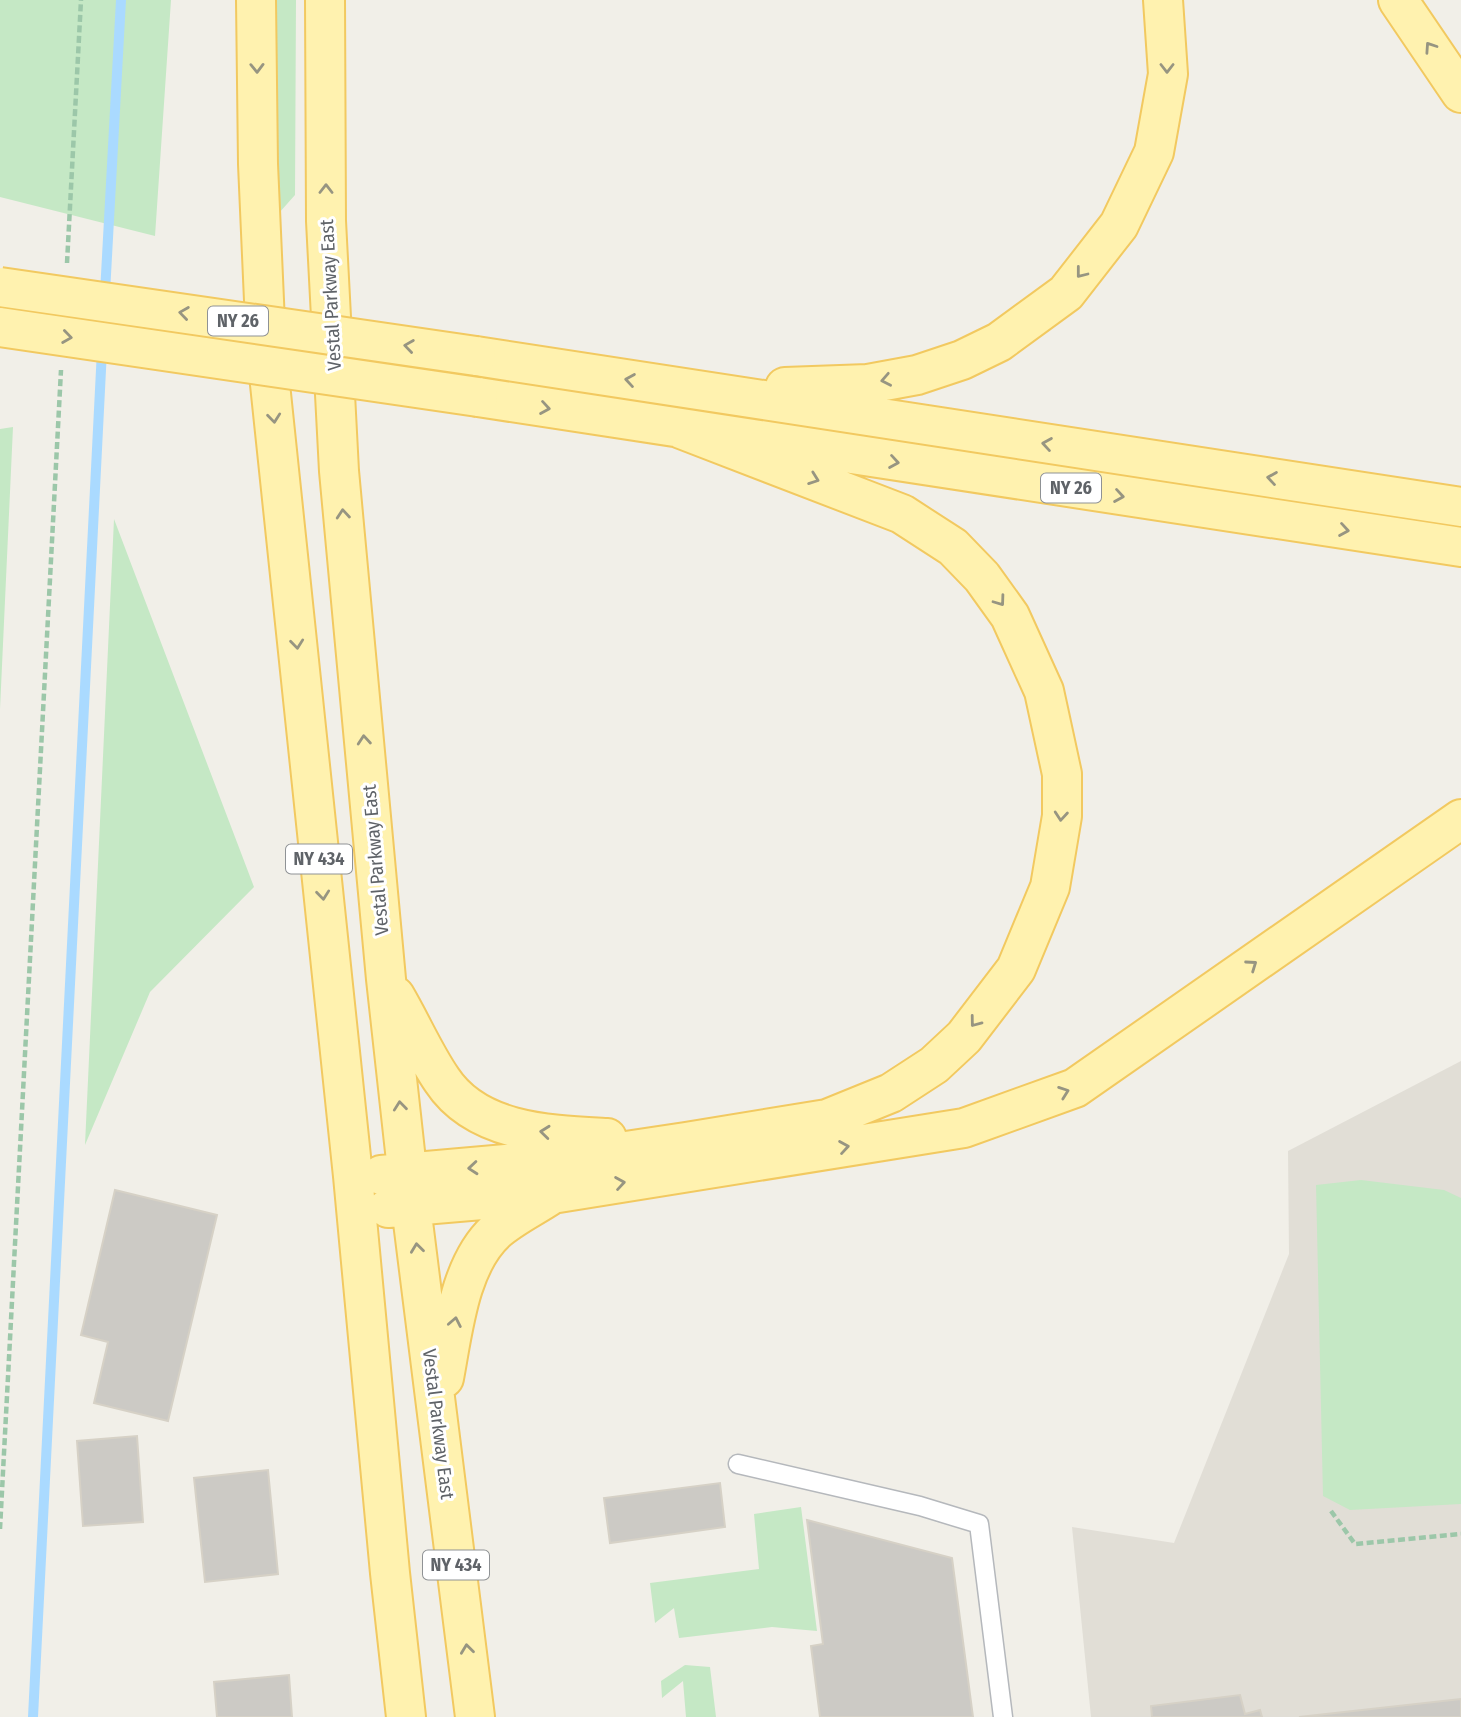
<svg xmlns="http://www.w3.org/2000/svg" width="1461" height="1717" viewBox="0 0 1461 1717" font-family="'Fira Sans Condensed',sans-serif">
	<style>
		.education { fill: #e1ded6 }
		.green { fill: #c5e8c5 }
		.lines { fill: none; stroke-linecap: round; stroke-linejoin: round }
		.stream { stroke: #aadaff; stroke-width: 10 }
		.building { fill: #cccac5; stroke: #d6d1c6; stroke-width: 2 }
		.service-casing { stroke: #b5b8bc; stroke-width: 21 }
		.primary-casing { stroke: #f2c960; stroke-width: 42 }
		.path { stroke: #9cc7a9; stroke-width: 4.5; stroke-dasharray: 7 3.5; stroke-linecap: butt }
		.service { stroke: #fff; stroke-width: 18 }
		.primary { stroke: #fff2af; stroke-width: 38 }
		.primary-bridge-casing { stroke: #f2c960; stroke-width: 42; stroke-linecap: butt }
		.primary-bridge { stroke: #fff2af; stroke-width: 38 }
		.oneway { stroke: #979581 }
		.labels { text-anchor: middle; stroke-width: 6; stroke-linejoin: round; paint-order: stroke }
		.shield { fill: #fff; stroke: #8f9295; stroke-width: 2 }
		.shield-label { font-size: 18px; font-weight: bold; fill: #5f6368 }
		.street-label { font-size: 19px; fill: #5f6368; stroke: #fff }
	</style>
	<rect width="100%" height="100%" fill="#f1efe8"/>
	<path class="education" d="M1461 1061V1717H1091L1072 1527 1174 1543 1289 1254 1288 1151Z"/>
	<path class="green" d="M0 0H171L155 236 0 197Z
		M277 0H296L295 195 279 213 275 68Z
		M13 427 0 709V429Z
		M114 519 254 887 150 992 85 1145Z
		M1361 1180 1444 1190 1461 1198V1504L1350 1510 1323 1496 1316 1185Z
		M801 1507 817 1631 772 1627 679 1638 674 1608 655 1623 650 1583 759 1569 754 1514Z
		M685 1665 710 1667 716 1717H686L683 1681 662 1698 661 1681Z"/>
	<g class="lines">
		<path class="stream" d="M105 293 121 0
			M33 1717 102 350"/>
	</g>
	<path class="building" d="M115 1190 217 1215 168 1421 94 1403 108 1342 81 1335Z
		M137 1436 143 1522 83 1526 77 1441Z
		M268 1470 278 1574 205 1582 194 1478Z
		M720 1483 725 1527 610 1543 604 1498Z
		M807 1520 952 1558 973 1717H820L811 1646 823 1644Z
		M289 1675 292 1717H217L214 1682Z
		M1240 1695 1245 1714 1260 1710 1262 1717H1152L1151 1706Z
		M1461 1699V1717H1299Z"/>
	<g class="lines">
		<g class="service-casing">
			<path id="service" d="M738 1464 920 1506 979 1524 1003 1717"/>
		</g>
		<g class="primary-casing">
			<path id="primary" d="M256 0 258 164 266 346 353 1176 390 1573 406 1717
				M325 0 326 221 339 471 386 979 411 1206 475 1717
				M1398 0 1461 93
				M476 356 1461 507
				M785 387 868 384 917 375 962 360 999 342 1066 293 1119 225 1154 152 1168 74 1163 0
				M478 397 1461 547
				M395 996C411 1023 424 1054 442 1080 477 1133 550 1135 607 1138
				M381 1175 586 1157 686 1142 827 1119 891 1093 934 1065 964 1037 1016 969 1050 887 1062 816V774L1044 691 1010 616 982 577 953 547 902 514 681 429
				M388 1208 552 1194 964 1128 1075 1088 1461 819
				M444 1378C453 1331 459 1265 496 1231 512 1217 533 1207 551 1195"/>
		</g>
		<path class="path" d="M67 263 81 0
			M1331 1511 1355 1544 1461 1534
			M0 1529 61 370"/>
		<use href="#service" class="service"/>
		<use href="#primary" class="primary"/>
		<g class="primary-bridge-casing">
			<path id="primary-bridge" d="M0 287 476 356
				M0 327 478 397"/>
		</g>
		<use href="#primary-bridge" class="primary-bridge"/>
	</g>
	<defs><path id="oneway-chevron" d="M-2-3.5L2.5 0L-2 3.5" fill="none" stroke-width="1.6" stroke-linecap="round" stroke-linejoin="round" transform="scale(1.75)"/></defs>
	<g class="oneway">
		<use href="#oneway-chevron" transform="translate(1430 47) rotate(-124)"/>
		<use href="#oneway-chevron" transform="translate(257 68) rotate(89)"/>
		<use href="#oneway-chevron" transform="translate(1167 68) rotate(90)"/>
		<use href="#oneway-chevron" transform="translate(326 189) rotate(-90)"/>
		<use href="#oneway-chevron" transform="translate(1081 273) rotate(128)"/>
		<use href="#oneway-chevron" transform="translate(184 313) rotate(-172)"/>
		<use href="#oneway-chevron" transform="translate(67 337) rotate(8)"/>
		<use href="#oneway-chevron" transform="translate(409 346) rotate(-172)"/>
		<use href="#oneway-chevron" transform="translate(630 380) rotate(-171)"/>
		<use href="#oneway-chevron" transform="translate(886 380) rotate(169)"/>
		<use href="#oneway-chevron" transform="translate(545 408) rotate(9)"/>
		<use href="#oneway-chevron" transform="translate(274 418) rotate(84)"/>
		<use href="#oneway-chevron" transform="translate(1047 444) rotate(-171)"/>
		<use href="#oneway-chevron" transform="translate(894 462) rotate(9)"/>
		<use href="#oneway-chevron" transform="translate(1272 478) rotate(-171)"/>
		<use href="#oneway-chevron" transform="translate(814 479) rotate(20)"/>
		<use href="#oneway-chevron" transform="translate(1119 496) rotate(9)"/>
		<use href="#oneway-chevron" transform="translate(343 514) rotate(-95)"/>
		<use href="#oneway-chevron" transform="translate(1344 530) rotate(9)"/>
		<use href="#oneway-chevron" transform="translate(1000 601) rotate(54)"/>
		<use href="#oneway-chevron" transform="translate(297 644) rotate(84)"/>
		<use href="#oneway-chevron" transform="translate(364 740) rotate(-95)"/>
		<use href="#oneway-chevron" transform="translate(1061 816) rotate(95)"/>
		<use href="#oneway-chevron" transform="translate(323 895) rotate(84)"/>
		<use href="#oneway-chevron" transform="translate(1252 965) rotate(-35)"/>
		<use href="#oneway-chevron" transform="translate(975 1022) rotate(127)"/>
		<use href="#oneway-chevron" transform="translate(1064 1092) rotate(-20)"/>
		<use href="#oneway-chevron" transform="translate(400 1106) rotate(-96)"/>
		<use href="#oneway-chevron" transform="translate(545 1132) rotate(-174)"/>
		<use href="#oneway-chevron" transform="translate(844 1147) rotate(-9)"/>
		<use href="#oneway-chevron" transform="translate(473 1168) rotate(175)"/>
		<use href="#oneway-chevron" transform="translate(620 1183) rotate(-9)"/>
		<use href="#oneway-chevron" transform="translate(417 1248) rotate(-97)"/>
		<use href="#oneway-chevron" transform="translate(455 1322) rotate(-79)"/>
		<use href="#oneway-chevron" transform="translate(467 1649) rotate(-97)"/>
	</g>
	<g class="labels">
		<g class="shield">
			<rect x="208" y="306.5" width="60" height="29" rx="5"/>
			<rect x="1041" y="473.5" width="60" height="29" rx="5"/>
			<rect x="286" y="844.5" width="66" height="29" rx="5"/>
			<rect x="423" y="1550.5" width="66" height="29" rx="5"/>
		</g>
		<g class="shield-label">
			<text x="238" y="327">NY 26</text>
			<text x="1071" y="494">NY 26</text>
			<text x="319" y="865">NY 434</text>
			<text x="456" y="1571">NY 434</text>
		</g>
		<g class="street-label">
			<text transform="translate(330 295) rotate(-93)" y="7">Vestal Parkway East</text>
			<text transform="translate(375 860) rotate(-95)" y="7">Vestal Parkway East</text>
			<text transform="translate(439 1424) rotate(83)" y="7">Vestal Parkway East</text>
		</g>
	</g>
</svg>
